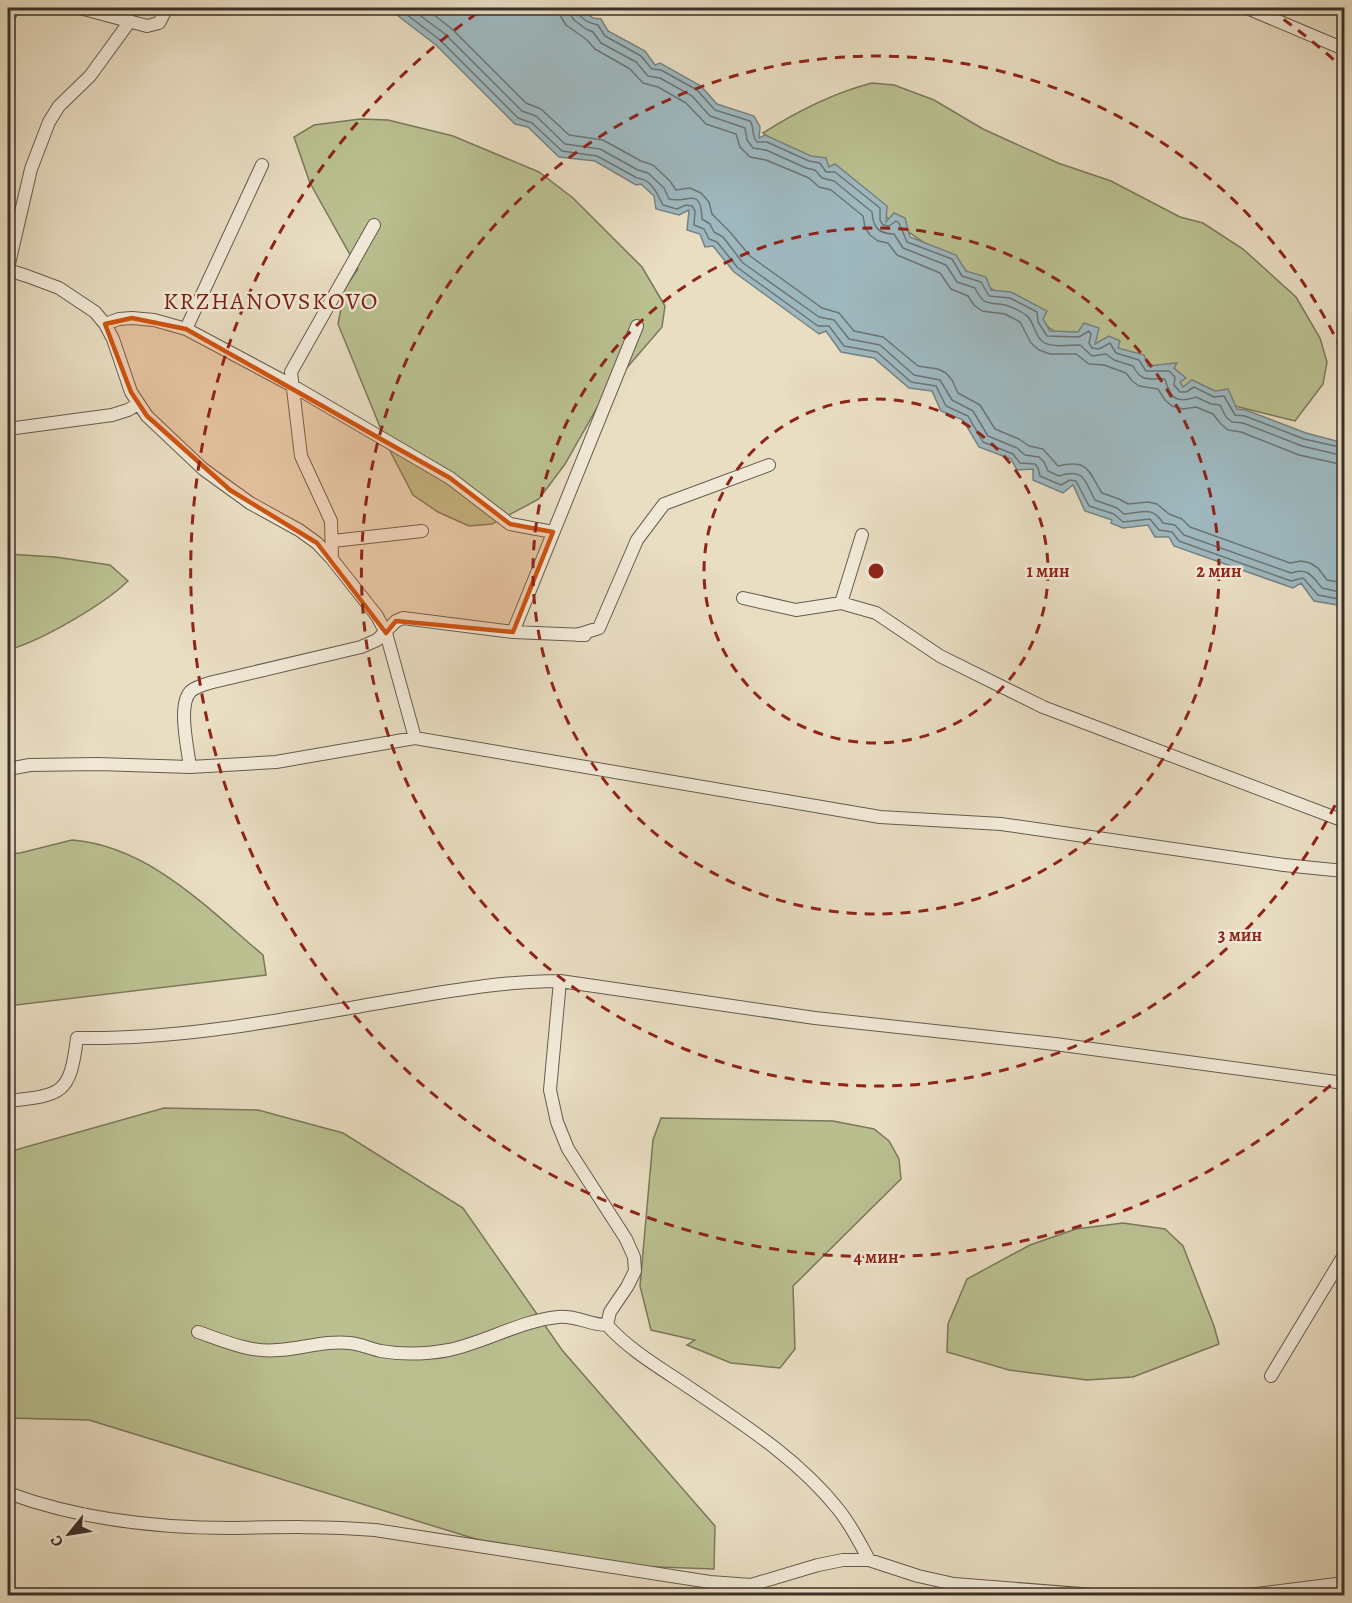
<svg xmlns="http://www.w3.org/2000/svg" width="1352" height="1603" viewBox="0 0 1352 1603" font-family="Alegreya,serif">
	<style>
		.green { fill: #bac090; stroke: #7a785c; stroke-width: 1.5 }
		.water { fill: #9eb8bf; stroke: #768283; stroke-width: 1.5 }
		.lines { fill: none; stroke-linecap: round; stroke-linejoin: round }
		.shore { stroke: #6c7474; stroke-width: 1.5 }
		.minor-casing { stroke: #665b4e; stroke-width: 14 }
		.minor { stroke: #f1e9d7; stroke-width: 12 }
		.marked { fill: #ce5310; fill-opacity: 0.2; stroke: #ce5310; stroke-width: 4.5; stroke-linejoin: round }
		.ring { fill: none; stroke: #8f2418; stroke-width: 3; stroke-dasharray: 10 8 }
		.labels { text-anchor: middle; stroke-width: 5; stroke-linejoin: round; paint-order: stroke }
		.quarter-label { font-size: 24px; letter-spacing: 1.5px; fill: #7a1f14; stroke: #f1e9d7 }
		.centre { fill: #8f2418; stroke: #f1e9d7; stroke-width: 3 }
		.ring-label { font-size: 18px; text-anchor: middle; font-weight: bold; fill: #8f2418; stroke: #f1e9d7; stroke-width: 5; stroke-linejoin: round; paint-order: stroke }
	</style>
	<rect width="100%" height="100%" fill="#e9ddc2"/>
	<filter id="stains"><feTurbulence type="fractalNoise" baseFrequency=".00333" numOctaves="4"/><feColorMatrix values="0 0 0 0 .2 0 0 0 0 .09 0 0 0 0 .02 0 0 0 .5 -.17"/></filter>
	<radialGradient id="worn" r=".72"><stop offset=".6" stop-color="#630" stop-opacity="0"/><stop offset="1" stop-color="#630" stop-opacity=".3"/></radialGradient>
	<path class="green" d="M872 83 894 85 934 100 983 129 1058 163 1111 181 1180 217 1203 223 1243 249 1296 297 1320 338 1327 362 1323 384 1295 421 1123 378 763 133C796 112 833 93 872 83Z
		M360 119 388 120 453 136 539 172 573 198 642 267 665 306 662 327 606 392 565 464 539 499 492 524 469 526 438 512 413 495 389 449 338 324 345 288 358 269 310 183 294 137 314 125Z
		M8 554 55 557 110 565 128 581C103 605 41 641 8 650Z
		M72 840C149 846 207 908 263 955L266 975 8 1006V854L20 853Z
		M164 1108 258 1110 343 1133 463 1208 562 1350 715 1526 714 1569 575 1564 492 1544 89 1420 8 1418V1152Z
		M661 1118 833 1121 874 1129 889 1141 899 1159 901 1179 793 1286 795 1349 780 1368 731 1363 687 1345 695 1340 651 1330 640 1286 653 1140Z
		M1123 1223 1165 1229 1183 1246 1214 1326 1219 1344 1133 1377 1087 1380 1009 1370 947 1352 948 1324 967 1279 1030 1245 1076 1229Z"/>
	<path class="water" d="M388 8H580L593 18 601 19 608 31 645 51 655 65 660 63 701 86 717 104 754 116 760 127 759 138 765 135 811 156 826 158 829 167 835 164 887 206 886 222 894 213 905 218 910 237 956 255 966 271 986 277 991 290 1011 292 1047 311 1043 319 1050 331 1078 332 1084 323 1099 328 1095 344 1109 336 1120 341 1118 348 1144 355 1148 366 1177 363 1174 368 1186 378 1180 382 1183 387 1192 380 1215 391 1228 389 1237 409 1246 410 1306 433 1344 443V606L1314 601 1301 583 1293 588 1174 546 1169 537H1155L1148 525 1123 528 1111 523 1112 520 1085 511 1073 485 1063 493 1033 480V469L1017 470 1011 459 979 447 963 420 941 411 932 391 909 388 874 358 841 352 826 331 819 334 734 272 713 246 705 247 700 234 687 230 689 210 679 215 656 209 654 196 641 184 636 185 595 161 559 157 528 127 515 124 436 45Z"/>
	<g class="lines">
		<path class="shore" d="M398 8 440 40 518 118 532 123 562 151 597 156 637 178C652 179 657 194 663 205L677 209 686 205 692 206 695 211 694 225 704 229 709 239 717 242 738 268 818 326H829L844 346 877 352 911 382 936 386 946 406 968 416 983 442 1013 454 1020 463 1035 464 1038 468 1040 476 1061 485 1070 480 1076 481 1089 506 1114 514 1123 522 1150 519 1159 530 1172 532 1179 541 1291 581 1303 578 1318 595 1344 600
			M410 8 445 34 522 111 536 116 565 144 600 149 638 170 648 173 664 188 669 199C687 204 701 185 702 219L710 224 714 232 723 237 743 263 819 317 834 320 849 339 880 345 914 375 940 380 952 400 973 411 988 436 1017 448 1025 455 1039 457 1044 462 1048 471 1059 476C1085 468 1084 480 1095 500L1117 508 1124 514C1142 513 1152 505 1163 523L1175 525 1184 535 1291 573C1308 567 1312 576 1322 588L1344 593
			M425 8 452 29 526 103 541 109 569 135 603 140 641 161 653 165 670 181 676 190 690 188 701 193 709 202 712 214 730 232 750 256 822 308 839 313 854 331 883 337 918 366 938 369 946 373 952 380 958 393 980 405 995 429 1019 439 1029 446 1043 449 1058 466C1089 459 1088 471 1102 493L1119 499 1128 504 1148 502 1157 504 1169 514 1182 519 1190 527 1290 563 1301 561 1310 563 1318 568 1327 580 1344 583
			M560 8 561 17 566 25 587 40 595 49 630 69 643 83 658 87 686 103 706 124 736 134 740 147 750 157 766 160 809 178 819 187 831 190 863 216 865 227 870 235 878 241 888 243 897 255 940 273 951 289 968 296 974 305 982 311 1005 314 1020 322 1031 343 1039 350 1050 354H1076L1089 364 1104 365 1126 373 1132 381 1139 386 1158 389 1165 400 1172 406 1183 409 1196 407 1213 414 1221 424 1228 430 1241 432 1299 455 1344 465
			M569 8 570 14 574 20 586 29 593 32 601 43 636 62 648 76 660 78 692 96 710 116 745 128 747 140 753 148 766 150 806 168 815 170 822 178 834 181 872 212C873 227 878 234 894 234L903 248 946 265 957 282 975 288C984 306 987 302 1005 305 1012 307 1020 311 1026 315 1034 320 1034 336 1043 342 1052 348 1070 345 1080 345L1092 356 1106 354 1114 360 1133 366C1142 383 1148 378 1165 379 1170 398 1176 404 1196 397L1211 404 1220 405 1226 417 1232 422 1243 423 1302 446 1344 456
			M577 8C577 18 589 23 598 25L605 36 641 56 652 69 661 70 697 90 715 110 750 121C755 128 751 136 757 142H767L809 161 820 163 826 172H835L880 208V220L883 225 889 226 896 221 899 223 907 242 952 259 962 276 981 282 989 296 1010 298 1037 312 1038 322 1047 336 1079 337 1089 331 1091 334 1089 343 1092 348 1099 349 1110 343 1116 353 1139 360 1146 371H1169L1175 377 1174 385 1180 392H1186L1194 387 1214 397 1224 396 1235 415 1245 416 1304 439 1344 448"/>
		<g class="minor-casing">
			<path id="minor" d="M80 8 147 26 159 23 167 8
				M1247 8 1344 49
				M8 19 13 8
				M8 268 31 169 49 122 59 106 90 76 130 21
				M8 270 27 276 59 288 95 312 105 324 113 339 131 392 147 416 203 469 250 503 299 530 317 543 332 559 377 616 386 633 415 738
				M105 324 119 319 132 318 154 320 186 329 293 386 450 478 510 524 553 532
				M186 329 262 165
				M8 429 112 415 128 410 138 404
				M333 541 422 531
				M332 559 331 521 301 456 291 372 374 225
				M743 598 796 610 841 603 876 613 940 656 1043 707 1344 821
				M841 603 862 535
				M513 632 637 326
				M577 635 599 628 637 540 664 504 769 465
				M190 767C188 749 177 704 191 691 197 686 206 684 213 682L361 647 377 640 396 621 403 618 513 632 585 635
				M8 769 30 765 98 764 190 767 276 762 415 738 880 817 1001 824 1284 865 1344 871
				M560 981 550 1090 557 1122 568 1149 626 1239 634 1257 635 1271 627 1287 610 1312 607 1325C629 1350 662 1369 690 1388 743 1424 798 1459 838 1509 851 1525 860 1543 869 1560
				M8 1101C62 1095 70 1095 77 1038 187 1040 295 1017 402 999 455 990 506 981 560 981L815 1018 1055 1044 1344 1083
				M198 1332C224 1341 250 1353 278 1350 302 1349 325 1340 350 1343 360 1344 371 1349 381 1351 403 1355 427 1354 449 1350 486 1342 520 1321 558 1317 576 1315 590 1325 607 1325
				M1271 1376 1344 1255
				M8 1493C78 1519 158 1528 233 1528 281 1527 328 1526 375 1530L710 1582 751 1585
				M731 1596 751 1585 818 1565 843 1560H869L918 1576 954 1584 1106 1596
				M1241 1596 1344 1583"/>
		</g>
		<use href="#minor" class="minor"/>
	</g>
	<path class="marked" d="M132 318 186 329 450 478 510 524 553 532 513 632 396 621 386 633 317 543 230 490 147 416 131 392 105 324Z"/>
	<g class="ring">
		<circle cx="876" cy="571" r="172"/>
		<circle cx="876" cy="571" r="343"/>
		<path d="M1343 789A515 515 0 1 1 1343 353"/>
		<path d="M1344 1073A686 686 0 1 1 483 9M1269 9A686 686 0 0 1 1344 69"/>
	</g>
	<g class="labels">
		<g class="quarter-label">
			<text x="271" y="309">KRZHANOVSKOVO</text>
		</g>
	</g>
	<circle cx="876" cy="571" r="9" class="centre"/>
	<g class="ring-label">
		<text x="1048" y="577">1 мин</text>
		<text x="1219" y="577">2 мин</text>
		<text x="1240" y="941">3 мин</text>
		<text x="876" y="1263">4 мин</text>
	</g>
	<rect width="1352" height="1603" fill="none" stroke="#e9ddc2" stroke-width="30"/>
	<rect x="9" y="9" width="1334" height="1585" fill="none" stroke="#3a3028" stroke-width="3"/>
	<rect x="15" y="15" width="1322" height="1573" fill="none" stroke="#3a3028" stroke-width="1.5"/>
	<g transform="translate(69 1534) rotate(240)" stroke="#f1e9d7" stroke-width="4.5" paint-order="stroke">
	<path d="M0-4.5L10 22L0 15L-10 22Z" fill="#3a3028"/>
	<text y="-9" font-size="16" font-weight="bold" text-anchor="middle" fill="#3a3028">С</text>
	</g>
	<rect width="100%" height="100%" filter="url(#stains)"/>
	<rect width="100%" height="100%" fill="url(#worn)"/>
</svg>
